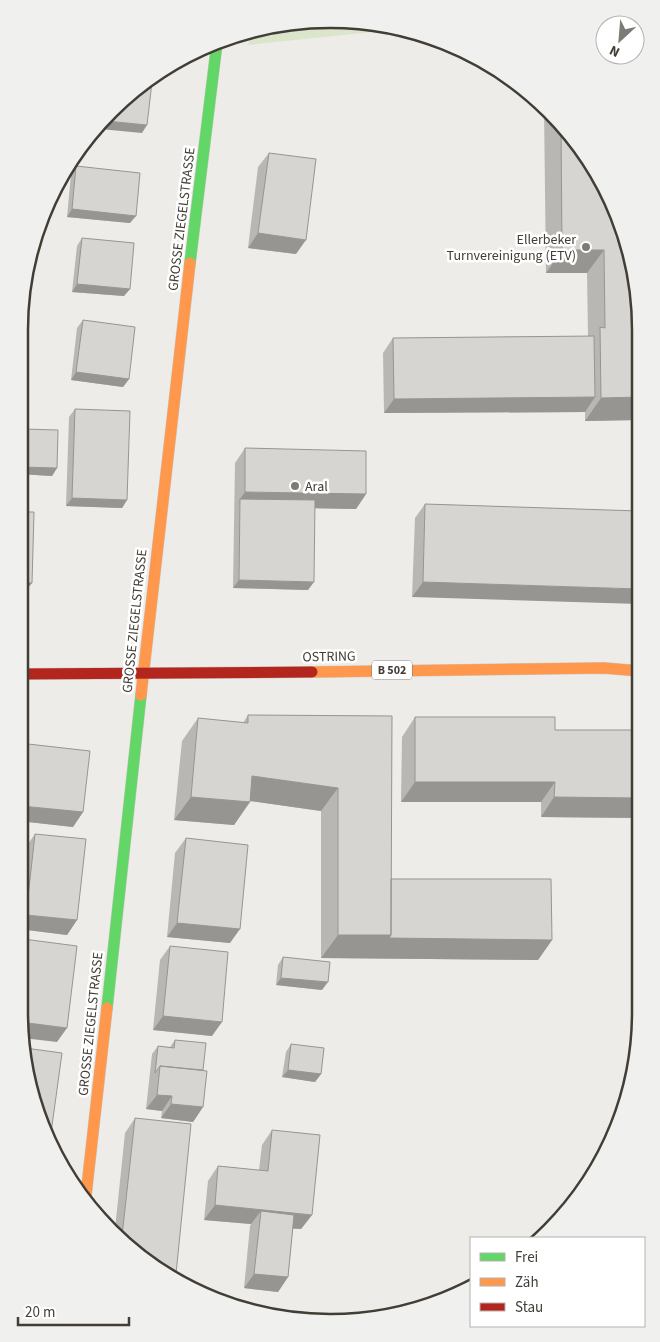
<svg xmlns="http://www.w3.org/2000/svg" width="660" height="1342" viewBox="0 0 660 1342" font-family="'Source Sans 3',sans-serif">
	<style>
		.green { fill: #dae5ca }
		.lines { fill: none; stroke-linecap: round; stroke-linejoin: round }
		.fast-casing { stroke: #ccc9c0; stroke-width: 12 }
		.slow-casing { stroke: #ccc9c0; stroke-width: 12 }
		.jam-casing { stroke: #ccc9c0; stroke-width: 12 }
		.fast { stroke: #63d668; stroke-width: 11 }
		.slow { stroke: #ff974d; stroke-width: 11 }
		.jam { stroke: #b3261e; stroke-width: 11 }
		.wall { fill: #b9b7b4 }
		.shaded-wall { fill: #969592 }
		.building { fill: #d7d5d1; stroke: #969592 }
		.poi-dot { fill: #7e7b74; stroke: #fff; stroke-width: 2 }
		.labels { text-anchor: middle; stroke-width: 5; stroke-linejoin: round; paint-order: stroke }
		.shield { fill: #fff; stroke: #7b7872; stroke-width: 1 }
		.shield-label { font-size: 12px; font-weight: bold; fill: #423e36 }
		.street-label { font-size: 14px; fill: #423e36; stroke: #fff }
		.poi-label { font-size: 14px; fill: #423e36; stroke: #fff; text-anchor: end }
		.rim { fill: none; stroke: #423e36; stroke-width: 2.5 }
	</style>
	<rect width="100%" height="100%" fill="#edece8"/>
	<path class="green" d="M350 19 391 30 248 45 251 33Z"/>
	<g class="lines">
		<g class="fast-casing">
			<path id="fast" d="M190 263 217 43
				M107 1008 141 695"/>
		</g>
		<g class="slow-casing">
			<path id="slow" d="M312 672 604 668 640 671
				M141 695 190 263
				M85 1204 107 1008"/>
		</g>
		<g class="jam-casing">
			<path id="jam" d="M19 674 312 672"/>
		</g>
		<use href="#fast" class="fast"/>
		<use href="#slow" class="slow"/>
		<use href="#jam" class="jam"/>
	</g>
	<path class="wall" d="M544 108 577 141 618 211 639 420 585 421V412L384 413 383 353 393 338 588 336 587 273H546Z
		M269 153 296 254 248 248 258 167Z
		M76 166 130 223 67 217 71 174Z
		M82 238 130 289 124 296 72 292 77 246Z
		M83 320 129 379 123 387 71 380 77 328Z
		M75 409 127 500 122 508 66 506 69 417Z
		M23 429 57 468 52 476 19 474V434Z
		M245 448 366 494 356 509 315 508 308 590 233 588 235 463Z
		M425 504 639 511 412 597 415 518Z
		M248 715 392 716 391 879 552 940 538 960 321 958V811L250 801 234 825 174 820 182 741 198 718 243 723Z
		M415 717 555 730H640V818L541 817V802H401L402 737Z
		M28 744 83 812 73 827 19 821V750L23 751Z
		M35 834 77 920 67 935 19 929V860H24L25 848Z
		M186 838 230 943 167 937 175 853Z
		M23 939 57 1042 19 1012V945Z
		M170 946 212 1036 153 1030 160 960Z
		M283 957 322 990 276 985 278 965Z
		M175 1040 203 1070V1107L193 1122 161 1118 162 1111 146 1109 152 1054 158 1046 170 1047Z
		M291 1044 321 1074 315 1082 282 1077 286 1052Z
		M135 1118 172 1279 115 1229 125 1133Z
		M272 1130 312 1215 301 1229H293L288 1277 278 1292 244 1288 250 1226 251 1224 204 1220 208 1181 218 1166 259 1170 262 1145Z"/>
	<path class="shaded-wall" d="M106 121 147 125 142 133 100 129Z
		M72 209 136 216 130 223 67 217Z
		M258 233 306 240 296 254 248 248Z
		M562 250H604L587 273H546Z
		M77 284 130 289 124 296 72 292Z
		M76 372 129 379 123 387 71 380Z
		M595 397 585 412 384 413 394 399Z
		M639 397V420L585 421 601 398Z
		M22 467 57 468 52 476 19 474V470Z
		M245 492 366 494 356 509 240 507V499Z
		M72 498 127 500 122 508 66 506Z
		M239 580 314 582 308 590 233 588Z
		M19 582 32 583 21 597H19Z
		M423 582 639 589V604L412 597Z
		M252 776 338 788 321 811 236 799Z
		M415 782H555L541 802H401Z
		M191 797 250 802 234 825 174 820Z
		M554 797 640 798V818L541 817Z
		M21 806 83 812 73 827 19 821V809Z
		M19 901 24 902 19 909Z
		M26 915 77 920 67 935 19 929V925Z
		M177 923 240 929 230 943 167 937Z
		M338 935H391L552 940 538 960 321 958Z
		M281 978 328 982 322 990 276 985Z
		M163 1016 222 1022 212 1036 153 1030Z
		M20 1022 67 1028 57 1042 23 1038Z
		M288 1070 321 1074 315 1082 282 1077Z
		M157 1095 172 1096 162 1111 146 1109Z
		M171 1104 203 1107 193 1122 161 1118Z
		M46 1133H51L49 1137Z
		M215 1205 312 1215 301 1229 259 1225 261 1211 251 1224 204 1220Z
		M164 1272 176 1274 172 1279Z
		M254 1274 288 1277 278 1292 244 1288Z"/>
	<path class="building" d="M149 82H152L147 125 106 121 125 96Z
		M561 124 577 141 618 211 639 290V397L601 398 600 327 605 328 604 250H562Z
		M269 153 316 159 306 240 258 233Z
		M76 166 140 173 136 216 72 209Z
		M82 238 134 243 130 289 77 284Z
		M83 320 135 327 129 379 76 372Z
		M594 336 595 397 394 399 393 338Z
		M75 409 130 411 127 500 72 498Z
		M23 429 58 430 57 468 22 467Z
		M245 448 366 451V494L245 492Z
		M240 499 315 500 314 582 239 580Z
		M425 504 639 511V589L423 582Z
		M19 512H34L32 583 19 582Z
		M248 715 392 716 391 935H338V788L252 776 250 802 191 797 198 718 248 723Z
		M415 717H555V730H640V798L554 797 555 782H415Z
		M28 744 90 751 83 812 21 806Z
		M19 750 23 751 19 787Z
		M35 834 86 839 77 920 26 915Z
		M186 838 248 845 240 929 177 923Z
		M19 860 28 861 24 902 19 901Z
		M391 879H551L552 940 389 938 391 935Z
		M23 939 77 946 67 1028 20 1022 19 1012V978Z
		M170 946 228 952 222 1022 163 1016Z
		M283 957 330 962 328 982 281 978Z
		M175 1040 206 1043 203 1070 160 1066 155 1073 158 1046 174 1048Z
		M291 1044 324 1048 321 1074 288 1070Z
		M25 1048 62 1053 51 1133H46L35 1112Z
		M160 1066 207 1071 203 1107 171 1104 172 1096 157 1095Z
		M135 1118 191 1124 176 1274 164 1272 122 1236Z
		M272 1130 320 1135 312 1215 215 1205 218 1166 268 1171Z
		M261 1211 294 1215 288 1277 254 1274Z"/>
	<g class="poi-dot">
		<circle cx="586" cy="247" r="5"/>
		<circle cx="295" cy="486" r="5"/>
	</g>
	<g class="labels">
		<rect class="shield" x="372" y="660.5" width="40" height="19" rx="4"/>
		<g class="shield-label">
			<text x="392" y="674">B 502</text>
		</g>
		<g class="street-label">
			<text transform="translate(181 219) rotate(-83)" y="5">GROSSE ZIEGELSTRASSE</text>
			<text transform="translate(134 621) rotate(-84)" y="5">GROSSE ZIEGELSTRASSE</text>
			<text transform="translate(329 656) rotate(-1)" y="5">OSTRING</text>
			<text transform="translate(90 1024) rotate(-84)" y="5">GROSSE ZIEGELSTRASSE</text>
		</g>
		<g class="poi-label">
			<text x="576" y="244">Ellerbeker<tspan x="576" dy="16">Turnvereinigung (ETV)</tspan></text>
			<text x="305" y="491" text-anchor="start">Aral</text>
		</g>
	</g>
	<path d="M0 0H660V1342H0ZM330 28H330A302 302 0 0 1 632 330V1012A302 302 0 0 1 330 1314H330A302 302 0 0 1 28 1012V330A302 302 0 0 1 330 28Z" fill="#f0f0ef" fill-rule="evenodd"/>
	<path class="rim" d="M330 28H330A302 302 0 0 1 632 330V1012A302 302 0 0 1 330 1314H330A302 302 0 0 1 28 1012V330A302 302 0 0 1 330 28Z"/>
	<rect x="470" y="1237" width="175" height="90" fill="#ffffff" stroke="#b3b2af"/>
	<rect x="480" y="1253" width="25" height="8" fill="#63d668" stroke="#b3b2af"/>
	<text x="515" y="1262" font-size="15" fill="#423e36">Frei</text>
	<rect x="480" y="1278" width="25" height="8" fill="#ff974d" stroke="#b3b2af"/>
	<text x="515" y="1287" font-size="15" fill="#423e36">Zäh</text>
	<rect x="480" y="1303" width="25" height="8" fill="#b3261e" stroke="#b3b2af"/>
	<text x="515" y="1312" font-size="15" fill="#423e36">Stau</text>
	<g transform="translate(620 40) rotate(206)"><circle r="24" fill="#ffffff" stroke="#b3b2af"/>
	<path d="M0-4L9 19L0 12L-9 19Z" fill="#7e7b74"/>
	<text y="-8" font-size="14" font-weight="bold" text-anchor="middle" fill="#423e36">N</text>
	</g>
	<path d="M18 1317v8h111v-8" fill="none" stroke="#423e36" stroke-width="2.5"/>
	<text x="25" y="1317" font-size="15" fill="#423e36" stroke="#ffffff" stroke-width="4" paint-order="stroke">20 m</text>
</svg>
